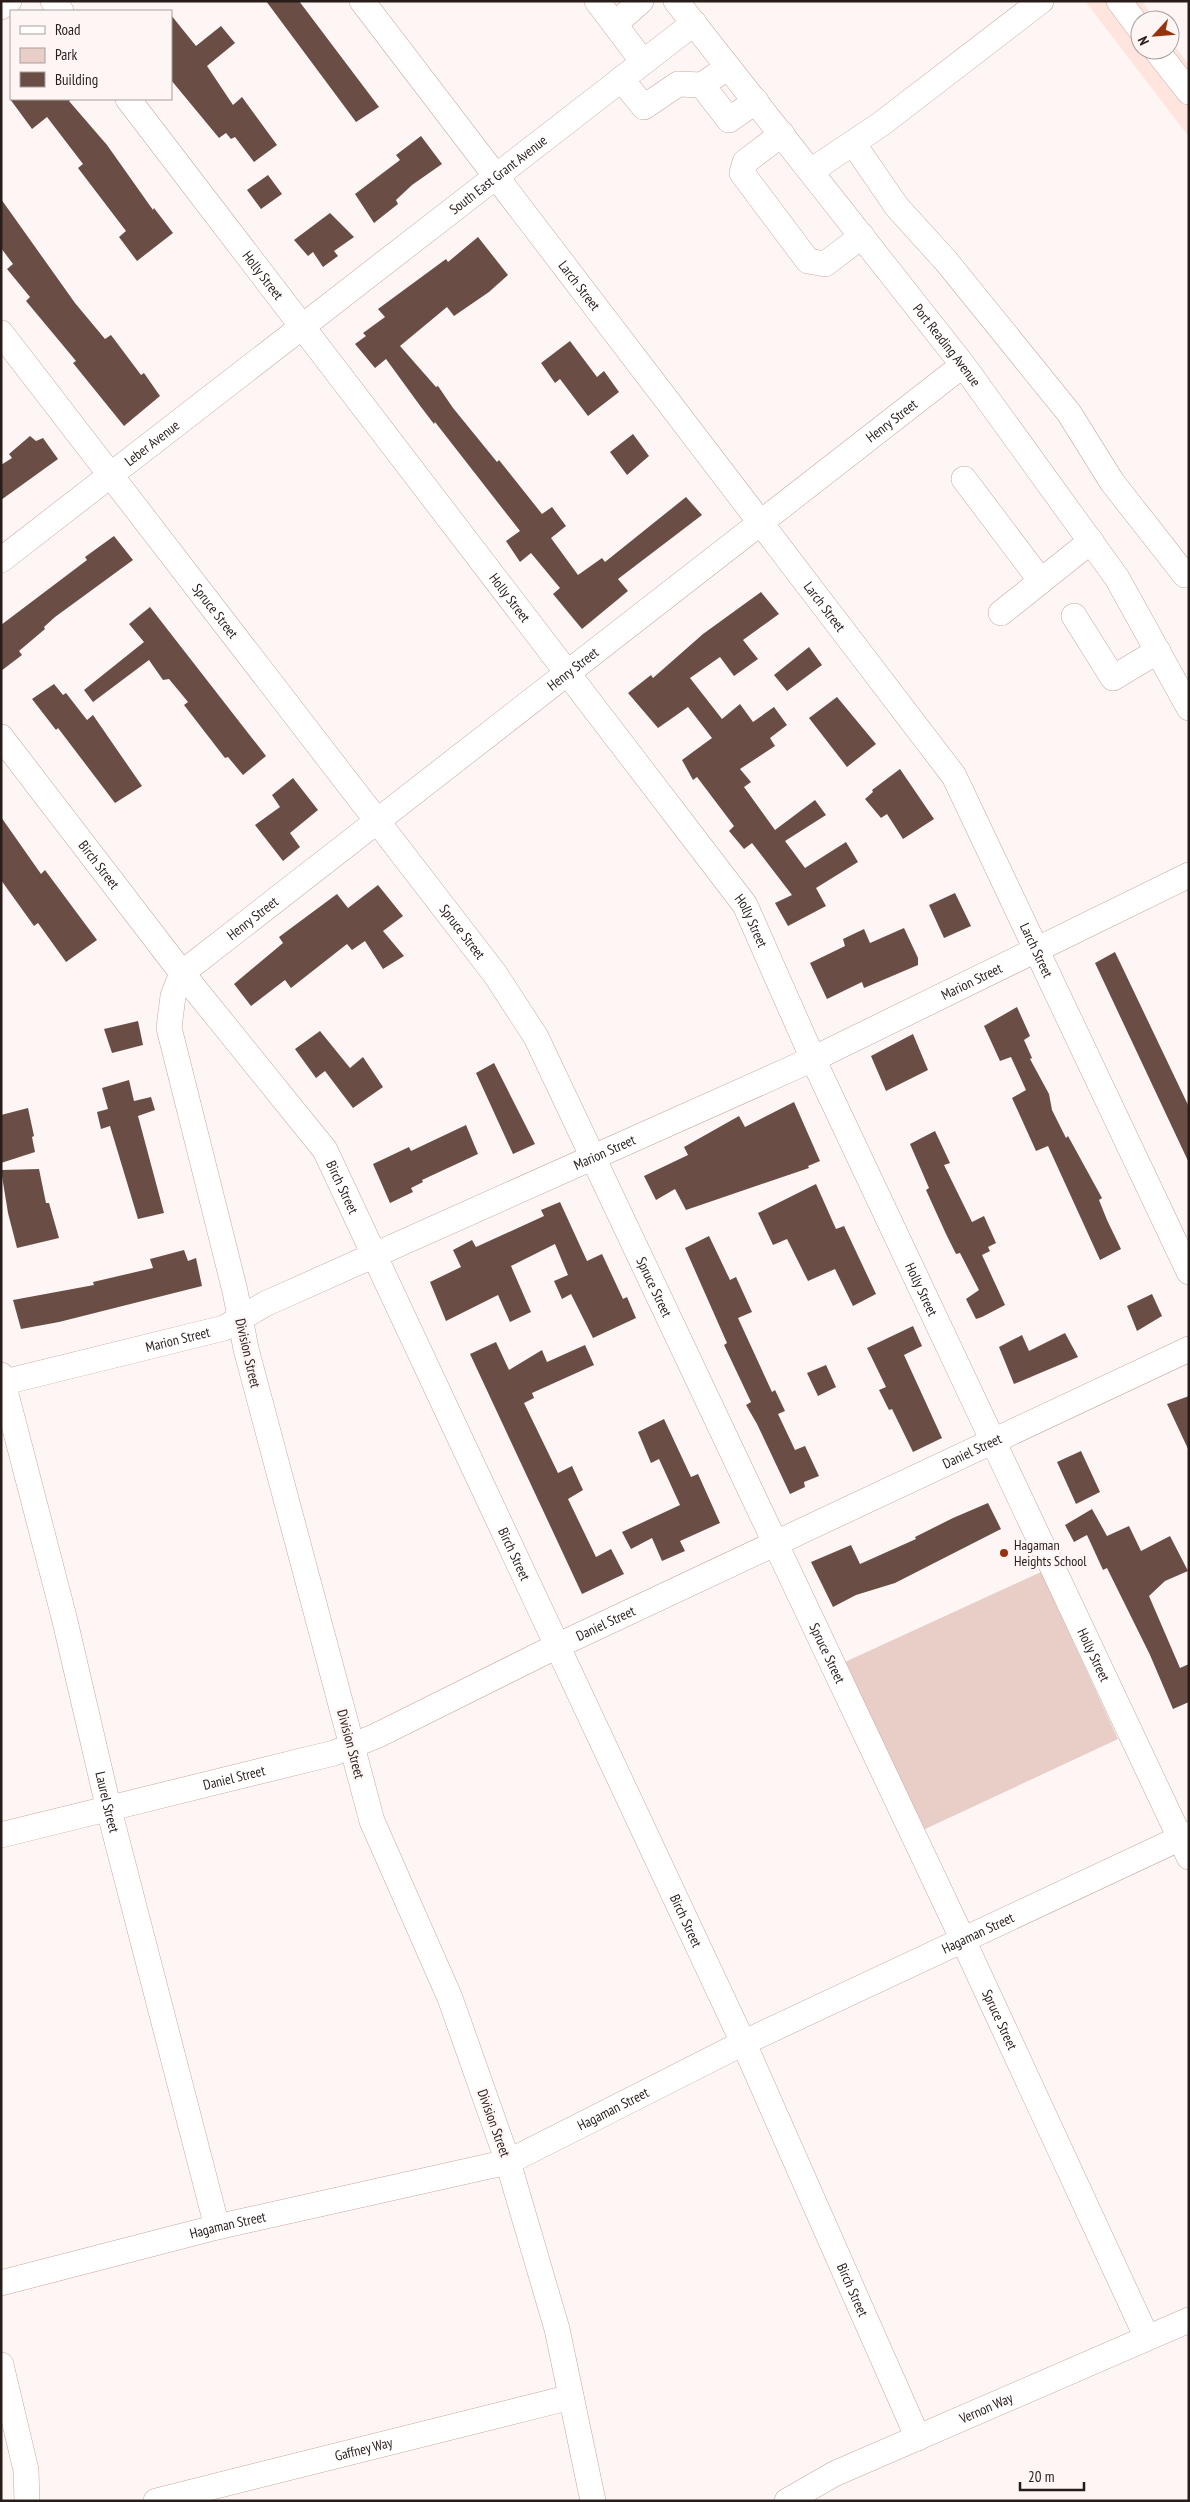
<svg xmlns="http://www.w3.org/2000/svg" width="1190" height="2502" viewBox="0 0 1190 2502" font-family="'PT Sans Narrow',sans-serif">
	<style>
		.built { fill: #ffe5dd }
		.green { fill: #e8cec6 }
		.building { fill: #6a4e45 }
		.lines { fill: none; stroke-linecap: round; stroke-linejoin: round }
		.minor-casing { stroke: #c9a99f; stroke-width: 26 }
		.minor { stroke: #fff; stroke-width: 25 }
		.poi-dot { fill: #98320c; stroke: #fdf6f4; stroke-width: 2 }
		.labels { text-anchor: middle; stroke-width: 5; stroke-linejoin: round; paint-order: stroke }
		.street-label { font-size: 14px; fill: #291d1a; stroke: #fdf6f4 }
		.poi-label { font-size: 14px; fill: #291d1a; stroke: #fdf6f4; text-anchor: start }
	</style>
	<rect width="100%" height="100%" fill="#fdf6f4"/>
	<path class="built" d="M1085 1H1142L1155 20H1140V50H1170V40L1189 65V137Z"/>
	<path class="green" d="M1041 1572 1118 1739 923 1830 845 1662Z"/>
	<path class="building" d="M266 1H299L379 107 356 122Z
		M171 15 196 46 221 26 235 43 207 66 233 105 242 97 277 145 254 162 235 137 231 139 226 133 219 138 171 80Z
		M10 99H72L69 101 107 145 153 210 154 208 173 233 137 261 119 237 126 231 78 168 83 164 47 117 32 129Z
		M421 136 442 164 412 185 396 200 398 204 374 223 355 194 400 160 396 155Z
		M268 175 282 194 261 209 247 190Z
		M1 199 75 303 105 339 111 335 141 375 144 373 160 396 124 426 73 363 76 361 26 301 30 297 7 269 13 264 1 248Z
		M330 213 354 237 334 251 338 256 323 267 313 252 308 256 294 240Z
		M478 237 508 275 489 292 454 316 447 307 400 346 436 387 438 386 453 408 497 462 499 460 542 514 552 507 566 526 551 538 578 575 602 558 605 562 686 497 702 515 618 579 628 591 582 629 553 594 560 588 531 553 520 562 506 541 520 531 435 422 434 424 421 407 386 359 375 368 355 344 366 336 363 333 385 317 378 309 446 259 448 262Z
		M570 341 597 377 604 371 619 392 588 416 560 379 555 383 541 363Z
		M633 434 649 456 627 475 610 452Z
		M30 436 36 441 43 438 58 459 1 500V465L12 458 9 454Z
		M114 536 133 560 55 617 44 627 45 629 19 651 22 655 1 671V625L87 560 85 557Z
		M761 592 779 614 743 640 758 659 734 676 720 657 690 678 722 719 740 704 753 722 774 707 787 725 770 738 775 746 740 769 751 782 744 787 775 830 815 800 826 815 785 841 805 868 846 842 858 862 816 888 826 906 788 926 775 903 792 895 752 843 744 849 729 831 734 826 697 777 693 780 682 760 712 738 688 707 658 728 628 693 651 675 653 678 703 634Z
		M150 607 266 756 243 775 228 757 225 758 184 705 188 702 169 679 163 680 149 660 93 702 84 690 144 642 129 624Z
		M809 647 822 665 787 691 774 675Z
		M54 684 63 695 66 693 87 720 93 715 142 786 115 803 58 728 56 730 32 699Z
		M837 697 876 744 847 767 809 718Z
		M900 769 934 819 903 839 887 814 881 818 865 799 873 792 872 790Z
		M293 778 318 810 290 833 300 847 283 861 255 825 280 807 272 795Z
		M1 817 41 874 45 870 97 940 66 962 38 923 34 926 1 880Z
		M378 885 403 916 383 931 404 956 383 969 365 941 352 950 347 944 291 988 285 980 251 1006 234 984 283 943 279 937 337 894 348 908Z
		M955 893 971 926 944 938 929 905Z
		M904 928 918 958V965L864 988 862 982 827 999 810 963 845 946 843 939 864 929 870 943Z
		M1115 952 1189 1107V1163L1095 963Z
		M1017 1007 1030 1036 1024 1040 1032 1058 1030 1059 1049 1094 1052 1110 1066 1138 1068 1136 1102 1198 1099 1200 1107 1220 1121 1249 1100 1260 1048 1146 1036 1151 1012 1098 1026 1090 1011 1057 1000 1061 984 1026Z
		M138 1021 143 1045 112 1053 104 1029Z
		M320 1031 350 1068 363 1057 383 1087 353 1108 325 1071 316 1078 295 1049Z
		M913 1034 928 1070 886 1091 871 1056Z
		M494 1063 535 1144 513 1154 476 1073Z
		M129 1080 134 1101 151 1097 155 1110 138 1116 164 1213 138 1219 110 1126 101 1129 97 1112 108 1109 102 1088Z
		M794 1102 820 1161 808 1166 809 1168 686 1210 675 1189 656 1200 644 1176 688 1155 684 1147 739 1116 745 1127Z
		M28 1108 34 1136 32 1137 35 1152 1 1163V1115Z
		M466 1125 478 1154 422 1180 423 1182 411 1188 413 1192 390 1203 373 1164 409 1147 411 1151Z
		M935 1131 950 1163 944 1165 972 1222 984 1216 996 1243 988 1247 990 1251 982 1255 1005 1305 982 1317 976 1319 966 1299 979 1290 960 1253 956 1254 946 1234 926 1190 929 1188 910 1144Z
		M39 1169 46 1203H49L59 1238 17 1248 8 1213 1 1170Z
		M816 1184 836 1229 844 1226 876 1294 853 1306 835 1269 808 1281 787 1239 773 1245 758 1213Z
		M560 1202 587 1261 602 1254 623 1299 627 1297 636 1318 593 1338 571 1294 562 1299 554 1281 568 1275 555 1244 511 1266 531 1312 510 1322 498 1295 446 1321 430 1282 461 1267 453 1250 472 1240 476 1247 544 1216 541 1210Z
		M709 1236 730 1280 736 1277 752 1312 738 1318 772 1392 775 1390 785 1411 778 1414 795 1450 805 1446 819 1476 804 1482 805 1487 790 1494 757 1424 746 1405 751 1402 724 1345 727 1343 685 1248Z
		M184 1250 188 1261 196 1258 202 1286 59 1322 21 1329 13 1300 94 1285 93 1282 153 1268 150 1259Z
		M1152 1294 1162 1316 1137 1331 1127 1306Z
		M913 1326 922 1346 904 1355 942 1438 913 1452 892 1409 889 1410 879 1390 886 1387 867 1348Z
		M1065 1333 1078 1357 1014 1384 999 1347 1022 1335 1029 1351Z
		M496 1342 509 1370 542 1350 547 1362 585 1345 594 1365 532 1393 534 1398 524 1403 558 1473 572 1466 583 1490 568 1499 596 1557 611 1549 624 1574 582 1594 470 1354Z
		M826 1365 836 1387 818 1396 807 1373Z
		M1189 1396V1451L1167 1404Z
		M664 1419 691 1477 698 1474 720 1523 680 1541 685 1551 662 1561 652 1538 631 1549 622 1532 680 1505 659 1459 651 1463 638 1432Z
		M1081 1451 1100 1492 1076 1504 1057 1462Z
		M988 1503 1001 1529 895 1583 856 1595 833 1607 811 1562 851 1545 860 1564 916 1539 915 1537 953 1518Z
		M1092 1509 1107 1536 1129 1526 1141 1551 1170 1536 1188 1571 1165 1581 1149 1596 1180 1668 1189 1664V1702L1173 1709 1150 1655 1107 1568 1103 1570 1087 1535 1074 1542 1065 1525Z"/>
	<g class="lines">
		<g class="minor-casing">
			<g id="minor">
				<path d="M53 1 61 11"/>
				<path id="s1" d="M362 1 954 776 1189 1272"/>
				<path d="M597 1 643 62"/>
				<path id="s2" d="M676 1 963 365 1117 578 1189 708"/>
				<path d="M1119 1 1140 29"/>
				<path d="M1 7 9 1"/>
				<path d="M615 24 641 1"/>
				<path d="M1156 50 1189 92"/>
				<path d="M621 79 644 107 678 84 702 85 728 67"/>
				<path d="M702 85 729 120 756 101"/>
				<path id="s3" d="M128 99 745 905 813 1059 1189 1857"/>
				<path d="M782 134 745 162 742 173 808 261 825 264 862 236"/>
				<path d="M853 143 897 207 946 261 1069 413 1112 482 1185 575 1189 574"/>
				<path d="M811 171 881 124 1041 1"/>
				<path id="s4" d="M1 333 495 974 536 1037 963 1940 1147 2338"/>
				<path d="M964 479 1041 581"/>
				<path id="s5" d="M1 560 694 23"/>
				<path d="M1001 613 1091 541"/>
				<path d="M1074 616 1113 678 1158 651"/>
				<path id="s6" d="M1 737 182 973 325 1150 748 2053 918 2438"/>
				<path id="s7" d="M1 1375 64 1617 109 1810 217 2227"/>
				<path id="s8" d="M1 1383 224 1328 265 1304 813 1059 1189 875"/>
				<path id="s9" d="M1 1835 334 1753 376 1736 557 1646 1189 1349"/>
				<path id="s10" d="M1 2283 217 2227 508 2162 743 2043 1189 1834"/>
				<path d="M1 2365 26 2470 27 2501"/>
				<path id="s11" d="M156 2501 571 2397"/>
				<path id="s12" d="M593 2501 557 2329 508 2162 450 1998 372 1821 246 1349 235 1291 169 1028 173 996 182 973 963 365"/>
				<path id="s13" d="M787 2501 834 2474 1189 2320"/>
			</g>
		</g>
		<use href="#minor" class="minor"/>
	</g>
	<circle class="poi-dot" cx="1004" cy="1553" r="5"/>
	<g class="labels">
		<g class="street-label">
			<text dy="5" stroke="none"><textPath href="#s5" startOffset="629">South East Grant Avenue</textPath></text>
			<text dy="5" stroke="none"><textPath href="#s3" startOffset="222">Holly Street</textPath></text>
			<text dy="5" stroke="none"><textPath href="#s1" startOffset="358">Larch Street</textPath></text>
			<text dy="5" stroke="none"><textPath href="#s2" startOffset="438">Port Reading Avenue</textPath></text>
			<text dy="5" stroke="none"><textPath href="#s12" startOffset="2492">Henry Street</textPath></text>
			<text dy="5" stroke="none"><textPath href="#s5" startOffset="191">Leber Avenue</textPath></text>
			<text dy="5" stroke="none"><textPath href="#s3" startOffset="628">Holly Street</textPath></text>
			<text dy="5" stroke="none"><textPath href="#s1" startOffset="762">Larch Street</textPath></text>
			<text dy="5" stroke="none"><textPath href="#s4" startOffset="351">Spruce Street</textPath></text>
			<text dy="5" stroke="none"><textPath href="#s12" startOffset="2088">Henry Street</textPath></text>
			<text dy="5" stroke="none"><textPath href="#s6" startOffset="161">Birch Street</textPath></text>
			<text dy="5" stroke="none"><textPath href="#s12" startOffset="1682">Henry Street</textPath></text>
			<text dy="5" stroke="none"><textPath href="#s3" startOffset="1032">Holly Street</textPath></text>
			<text dy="5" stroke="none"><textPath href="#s4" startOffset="756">Spruce Street</textPath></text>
			<text dy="5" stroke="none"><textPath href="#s1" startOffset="1168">Larch Street</textPath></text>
			<text dy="5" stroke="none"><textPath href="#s8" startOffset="1054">Marion Street</textPath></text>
			<text dy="5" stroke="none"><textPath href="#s8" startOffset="649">Marion Street</textPath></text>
			<text dy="5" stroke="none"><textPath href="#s6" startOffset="566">Birch Street</textPath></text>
			<text dy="5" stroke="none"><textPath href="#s4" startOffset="1161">Spruce Street</textPath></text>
			<text dy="5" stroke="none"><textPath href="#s3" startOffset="1438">Holly Street</textPath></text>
			<text dy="5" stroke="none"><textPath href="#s8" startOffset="182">Marion Street</textPath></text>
			<text transform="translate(248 1353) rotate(77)" y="5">Division Street</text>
			<text dy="5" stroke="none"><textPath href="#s9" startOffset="1049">Daniel Street</textPath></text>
			<text dy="5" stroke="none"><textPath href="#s6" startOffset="971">Birch Street</textPath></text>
			<text dy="5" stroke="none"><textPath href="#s9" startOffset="644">Daniel Street</textPath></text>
			<text dy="5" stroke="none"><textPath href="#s4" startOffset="1566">Spruce Street</textPath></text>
			<text dy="5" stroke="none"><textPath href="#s3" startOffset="1842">Holly Street</textPath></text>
			<text transform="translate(351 1744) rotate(75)" y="5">Division Street</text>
			<text dy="5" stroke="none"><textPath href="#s9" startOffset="240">Daniel Street</textPath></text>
			<text dy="5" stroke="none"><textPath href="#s7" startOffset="440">Laurel Street</textPath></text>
			<text dy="5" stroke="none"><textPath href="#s6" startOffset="1376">Birch Street</textPath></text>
			<text dy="5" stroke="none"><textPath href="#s10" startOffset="1044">Hagaman Street</textPath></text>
			<text dy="5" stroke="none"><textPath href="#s4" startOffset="1971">Spruce Street</textPath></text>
			<text dy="5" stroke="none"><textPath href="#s10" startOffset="639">Hagaman Street</textPath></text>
			<text transform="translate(494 2123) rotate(70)" y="5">Division Street</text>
			<text dy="5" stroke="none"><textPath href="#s10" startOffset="234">Hagaman Street</textPath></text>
			<text dy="5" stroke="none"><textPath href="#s6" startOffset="1781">Birch Street</textPath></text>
			<text dy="5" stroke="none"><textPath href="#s13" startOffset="220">Vernon Way</textPath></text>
			<text dy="5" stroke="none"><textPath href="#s11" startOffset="214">Gaffney Way</textPath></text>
		</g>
		<g class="poi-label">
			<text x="1014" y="1550">Hagaman<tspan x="1014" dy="16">Heights School</tspan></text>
		</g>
	</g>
	<rect width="1190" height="2502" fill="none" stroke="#291d1a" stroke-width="5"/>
	<rect x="10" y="10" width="162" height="90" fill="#fdf6f4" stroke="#a89f9d"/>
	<rect x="20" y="26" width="25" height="8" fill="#ffffff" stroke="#a89f9d"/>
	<text x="55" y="35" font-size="15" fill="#291d1a">Road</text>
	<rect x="20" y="48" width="25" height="15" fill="#e8cec6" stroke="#a89f9d"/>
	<text x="55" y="60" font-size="15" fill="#291d1a">Park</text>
	<rect x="20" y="72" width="25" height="15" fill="#6a4e45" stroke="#a89f9d"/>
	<text x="55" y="85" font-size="15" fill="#291d1a">Building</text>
	<g transform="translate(1155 35) rotate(244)"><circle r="24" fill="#fdf6f4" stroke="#a89f9d"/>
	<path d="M0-4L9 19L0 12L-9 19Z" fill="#98320c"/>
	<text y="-8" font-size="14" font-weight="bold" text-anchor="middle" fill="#291d1a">N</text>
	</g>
	<path d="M1020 2482v8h64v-8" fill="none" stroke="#291d1a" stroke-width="2.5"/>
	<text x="1028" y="2482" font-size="15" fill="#291d1a" stroke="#fdf6f4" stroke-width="4" paint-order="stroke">20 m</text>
</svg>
